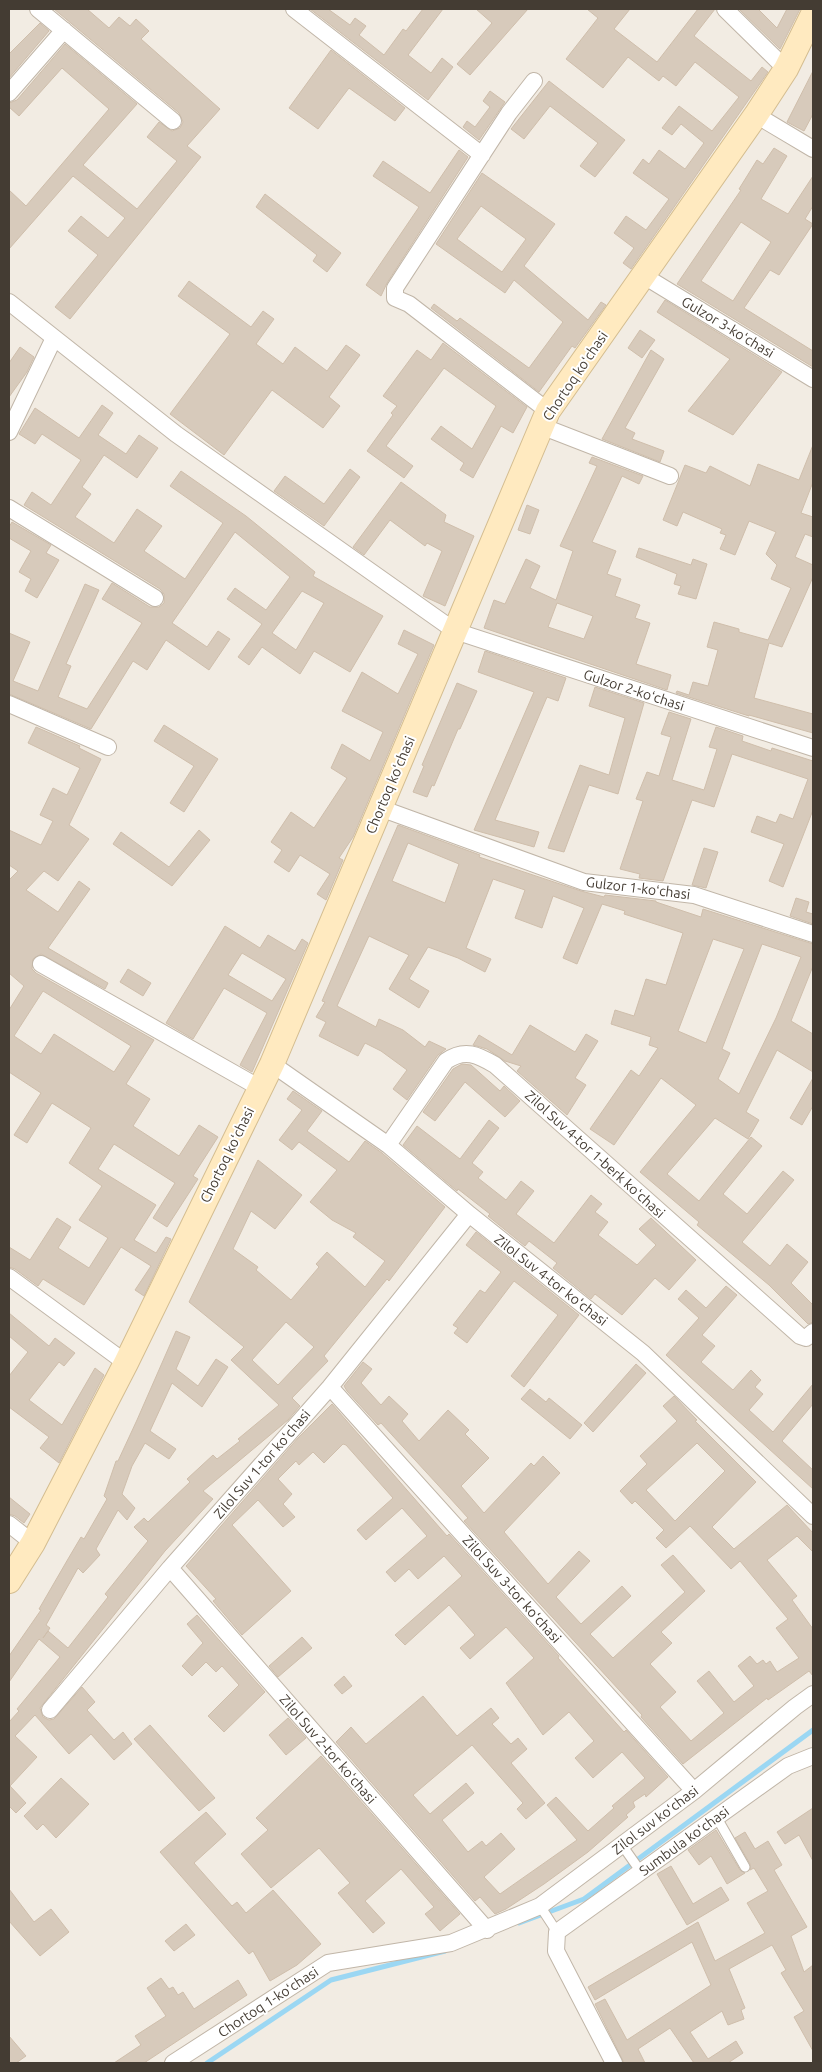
<svg xmlns="http://www.w3.org/2000/svg" width="822" height="2072" viewBox="0 0 822 2072" font-family="Ubuntu,sans-serif">
	<style>
		.lines { fill: none; stroke-linecap: round; stroke-linejoin: round }
		.stream { stroke: #9bd7f3; stroke-width: 5 }
		.building { fill: #d7cabb; stroke: #cfbeab; fill-rule: evenodd }
		.service-casing { stroke: #c1b6a8; stroke-width: 11 }
		.minor-casing { stroke: #c1b6a8; stroke-width: 18 }
		.secondary-casing { stroke: #d4bd90; stroke-width: 26 }
		.service { stroke: #fff; stroke-width: 9 }
		.minor { stroke: #fff; stroke-width: 16 }
		.secondary { stroke: #ffeac0; stroke-width: 24 }
		.labels { text-anchor: middle; stroke-width: 4; stroke-linejoin: round; paint-order: stroke }
		.street-label { font-size: 14px; fill: #443c33; stroke: #fff }
	</style>
	<rect width="100%" height="100%" fill="#f2ece3"/>
	<g class="lines">
		<path class="stream" d="M519 1923 584 1899 813 1730
			M207 2063 331 1980 445 1951"/>
	</g>
	<path class="building" d="M54 9H87L109 28 119 17 130 26 136 19 149 31 141 39 220 109 187 146 201 157 70 319 55 307 98 255 68 231 81 216 108 238 125 218 73 176 9 249V190L26 206 109 109 62 68 19 116 9 107V103L17 100 65 44 137 104 83 165 137 209 177 161 147 137 159 122 172 131 180 128 183 122 179 113Z
		M310 9H328L350 25 355 18 366 26 359 35 384 55 403 29 406 31 423 9H443L408 55 431 73 442 58 453 67 428 100Z
		M476 9H528L470 75 457 64 492 23Z
		M587 9H630L614 29 657 62 698 9H715L694 36 751 81 762 67 768 72 631 269 623 263 634 248 614 233 626 216 646 230 669 199 633 173 643 159 649 164 659 150 685 169 704 143 681 124 672 135 662 128 679 106 712 131 739 97 695 62 676 86 663 76 659 81 628 57 603 88 566 59 598 18Z
		M739 9H758L777 28 787 9H800L780 49Z
		M40 23 49 31 9 78V54Z
		M331 50 405 108 395 121 349 88 318 129 289 108Z
		M813 71V114L804 131 787 122Z
		M549 81 625 140 595 177 580 166 598 143 550 106 524 139 511 129Z
		M490 91 505 102 479 140 463 127 467 121 475 127 490 107 483 101Z
		M774 148 787 156 761 199 788 214 813 176V206L805 219 813 224 779 275 770 270 744 308 813 351V367L677 284 741 190 739 189 757 160 763 164ZM741 222 771 242 733 301 701 281Z
		M459 150 468 157 387 283 381 296 366 285 419 207 373 176 383 161 430 193Z
		M482 173 555 224 524 266 588 320 601 302 606 305 575 348 572 346 539 392 431 308 434 304 457 321 460 318 529 368 563 322 514 280 505 293 436 244ZM481 206 526 239 502 272 457 239Z
		M265 194 341 253 327 272 313 261 317 255 256 207Z
		M189 281 251 327 263 311 274 319 256 344 283 364 295 347 327 371 346 345 360 355 329 397 340 406 323 428 272 390 224 455 170 414 230 334 178 296Z
		M665 300 782 372 733 435 688 411 730 359 657 312Z
		M640 330 655 340 642 358 628 348Z
		M443 343 527 407 513 433 501 426 473 478 460 470 464 463 431 439 441 426 472 449 496 406 444 368 386 446 413 466 404 478 367 451 393 415 391 413 397 406 383 396 417 350 431 360Z
		M20 347 34 357 27 372 9 397V363Z
		M651 350 664 359 625 428 635 433 632 439 664 451 660 462 602 439Z
		M102 405 113 413 98 435 126 454 139 435 158 448 137 478 104 455 82 487 91 494 75 517 114 543 137 509 162 526 144 551 185 579 223 523 170 486 181 471 246 516 315 572 313 576 383 616 350 672 314 651 300 674 262 647 249 665 238 657 262 624 227 599 235 588 266 610 290 577 235 532 172 623 207 647 218 631 230 639 209 670 166 640 147 670 133 661 91 729 9 694V633L30 642 13 681 38 691 85 584 99 590 66 664 71 666 58 697 87 709 142 623 102 599 112 583 150 607H159L164 603V594L160 589 24 505 32 492 51 505 81 460 42 434 35 444 19 434 35 408 79 438ZM302 591 324 603 296 650 272 633Z
		M813 445V482L801 513 813 517V537L805 534 795 557 813 565V577L782 647 769 643 754 698 813 714V733L749 715V716L676 693 677 691 689 695 693 682 708 686 718 650 707 647 714 622 739 629V632L768 640 791 588 771 579 777 565 766 554 776 532 749 521 735 555 720 549 726 535 720 533 722 529 683 512 677 526 663 520 685 465 706 473 710 466 750 486 758 464 799 480Z
		M592 457 643 476 639 484 622 476 592 542 616 551 607 574 621 579 615 596 640 605 635 618 650 623 636 664 671 675 667 690 484 628 494 600 505 604 526 559 540 566 530 588 556 600 573 551 560 546 597 466 589 463ZM557 603 593 616 584 639 548 627Z
		M350 469 360 477 324 526 274 491 285 476 324 504Z
		M401 482 446 515 444 522 474 536 445 606 423 596 442 551 427 543 425 546 390 520 364 555 353 547Z
		M527 505 539 510 530 534 518 530Z
		M12 522 51 545 46 553 59 560 37 598 25 591 31 579 19 572 31 551 9 538V527Z
		M639 548 691 565 693 559 707 564 696 599 678 594 681 586 674 584 677 574 636 557Z
		M404 630 434 645 353 837 339 858 343 860 326 900 317 894 330 874 300 855 289 872 274 862 282 850 271 842 291 812 314 828 347 778 331 768 342 744 370 761 383 732 342 711 362 672 398 694 418 654 398 644Z
		M485 651 566 678 558 701 547 697 495 820 539 832 534 847 474 830 534 692 478 672Z
		M457 683 477 691 460 729H458L434 786 432 785 427 797 413 792 424 766 422 765Z
		M595 687 644 703 618 794 589 785 564 852 548 848 580 765 609 775 625 718 589 706Z
		M669 712 691 719 672 780 704 790 717 749 709 747 716 727 743 736 742 741 771 751 772 748 813 761V810L783 887 769 881 784 844 751 832 757 816 776 823 780 814 793 819 808 779 732 754 714 807 692 800 663 881 639 878 640 874 620 869 643 801 636 799 647 772 659 776 671 737 661 734Z
		M164 725 218 759 184 812 170 803 194 766 154 741Z
		M36 727 80 746 79 748 101 759 69 825 89 839 58 881 44 871 26 890 58 912 79 881 90 889 48 948 108 983 105 989 41 954 33 959 32 969 36 973 154 1040 126 1084 150 1099 133 1126 179 1156 199 1125 218 1137 193 1176 198 1179 167 1227 153 1218 175 1183 114 1144 98 1169 156 1205 134 1240 156 1253 166 1237 171 1239 144 1296 135 1290 151 1266 121 1247 84 1305 43 1279 38 1286 15 1269 9 1267V1247L30 1260 57 1218 71 1227 58 1248 89 1268 108 1238 79 1220 102 1186 69 1163 91 1128 52 1103 27 1143 14 1135 41 1093 9 1072V1010L24 986 9 973V880L18 871 9 865V830L41 845 53 821 40 815 53 788 67 795 80 768 28 743ZM43 991 131 1046 114 1072 54 1034 41 1054 14 1036Z
		M398 825 480 855 479 857 581 891 604 897 605 895 656 901V902L701 917 703 909 813 944V966L791 1021 813 1034V1072L777 1050 746 1112 759 1120 748 1139 715 1118 667 1174 699 1201 751 1137 762 1146 723 1194 747 1214 783 1171 794 1180 742 1242 770 1266 787 1244 808 1262 791 1283 813 1305V1322L808 1324 769 1285 697 1225 699 1222 640 1172 696 1105 661 1078 614 1145 590 1129 631 1070 639 1076 658 1048 649 1045 651 1037 611 1024 615 1010 634 1016 646 979 666 985 683 933 624 914 625 911 602 904 577 964 563 958 584 908 553 896 542 928 515 918 525 890 493 879 466 948 491 959 485 972 458 958 428 947 409 979 429 991 419 1008 389 989 409 955 369 936 337 1006 376 1027 379 1019 403 1030 425 1047 429 1041 446 1049 438 1055 407 1100 393 1089 407 1070 381 1051 365 1043 358 1056 319 1036 326 1022 316 1017 325 1002 322 1001ZM408 843 459 864 445 903 392 881ZM713 939 744 949 706 1043 678 1031ZM762 944 801 957 776 1018 739 1094 718 1079 730 1053 722 1049Z
		M199 830 210 840 172 886 113 844 121 832 169 867Z
		M704 848 718 852 706 888 692 885Z
		M796 898 809 902 806 912 813 914V924L790 916Z
		M225 926 260 948 268 935 295 951 302 939 308 943 252 1072 240 1065 267 1013 224 988 193 1039 166 1023ZM242 953 286 979 272 1001 228 975Z
		M128 969 151 983 143 996 120 982Z
		M530 1025 575 1052 586 1034 598 1041 575 1078 586 1085 567 1115 517 1071 521 1066 505 1061 487 1049 473 1045 479 1035 512 1055Z
		M462 1064 471 1065 500 1091 504 1086 520 1101 505 1117 465 1082 435 1121 423 1112 453 1069Z
		M813 1078V1106L802 1125 790 1118Z
		M293 1091 322 1111 307 1131 349 1162 365 1141 382 1153 445 1207 389 1281 387 1279 324 1356 328 1361 292 1398 300 1406 288 1420 203 1491 213 1499 165 1551 40 1708 43 1717 49 1720 54 1719 82 1687 95 1702 87 1710 114 1740 123 1732 132 1744 114 1760 91 1734 69 1754 35 1715 15 1736 37 1757 10 1786 26 1803 16 1813 9 1806V1722L19 1711 17 1709 60 1657 39 1639 9 1682V1656L41 1610 39 1609 68 1559 81 1537 84 1539 107 1499 104 1496 116 1461H118L137 1420 176 1331 190 1337 176 1369 198 1386 216 1359 228 1367 202 1407 172 1383 150 1431 176 1449 169 1459 145 1443 132 1466 122 1494 135 1508 127 1520 118 1510 96 1549 100 1555 83 1573 78 1568 46 1625 50 1628 43 1638 48 1631 68 1648 108 1597 105 1594 148 1541 134 1527 144 1518 148 1522 190 1482 187 1479 213 1455 217 1459 240 1441 238 1439 279 1405 231 1360 244 1347 189 1302 258 1160 302 1195 275 1229 251 1211 233 1249 258 1267 256 1270 291 1300 319 1267 316 1264 327 1252 365 1287 385 1261 353 1237 356 1233 332 1220 310 1202 337 1170 299 1142 292 1150 279 1140 302 1110 287 1099ZM286 1322 314 1347 278 1385 252 1360Z
		M489 1120 499 1128 472 1163 483 1172 478 1178 506 1200 521 1181 534 1191 516 1214 554 1243 591 1195 602 1204 595 1212 608 1222 598 1235 637 1265 656 1245 639 1229 651 1218 696 1260 669 1290 655 1278 622 1315 595 1294 591 1299 553 1268 557 1263 529 1241 525 1246 488 1216 490 1214 458 1189 457 1191 403 1145 417 1126 460 1159Z
		M476 1232 579 1315 524 1387 511 1376 558 1315 514 1281 467 1343 454 1333 458 1328 453 1325 480 1290 485 1293 501 1272 466 1245Z
		M726 1286 737 1295 702 1335 715 1346 701 1362 733 1390 751 1370 761 1380 755 1387 763 1394 749 1410 773 1432 813 1384V1404L782 1441 813 1470V1489L666 1355 699 1318 678 1299 686 1290 706 1308Z
		M9 1313 49 1346 55 1338 75 1353 64 1366 59 1362 29 1400 62 1425 95 1368 104 1375 59 1463 40 1448 49 1437 9 1407V1376L28 1352 9 1336Z
		M363 1362 372 1369 361 1383 381 1405 389 1396 408 1414 402 1421 419 1441 448 1410 469 1430 465 1434 489 1458 461 1486 484 1513 531 1463 534 1466 543 1456 560 1473 504 1532 548 1584 579 1551 590 1561 556 1597 581 1624 622 1586 631 1596 590 1634 613 1658 685 1592 661 1565 673 1555 705 1591 661 1632 672 1643 650 1664 676 1692 660 1707 691 1741 724 1713 697 1681 709 1671 734 1702 754 1686 738 1666 750 1656 757 1664 763 1660 766 1664 770 1661 777 1672 799 1658 776 1628 788 1619 740 1561 731 1569 690 1526 666 1548 656 1538 664 1530 635 1501 632 1504 620 1491 647 1464 640 1456 677 1421 663 1406 674 1396 697 1420 695 1421 756 1482 712 1527 734 1549 787 1505 813 1533V1552L797 1536 767 1560 797 1596 792 1600 813 1629V1676L809 1671 768 1700 767 1698 683 1764 641 1717 642 1715 464 1521 468 1518 449 1497 381 1423 378 1425 347 1391 344 1386ZM697 1443 725 1471 675 1521 646 1490Z
		M636 1364 646 1373 593 1432 584 1423Z
		M530 1389 546 1402 549 1398 582 1425 570 1439 521 1399Z
		M332 1404 447 1536 449 1534 559 1656 558 1658 624 1732 626 1730 668 1777 646 1797 645 1794 633 1802 635 1807 626 1815 628 1817 588 1852 544 1884 506 1909 495 1914 480 1897 475 1901 336 1742 351 1727 366 1744 423 1696 457 1736 491 1708 499 1718 492 1724 511 1744 518 1738 527 1749 511 1763 545 1803 526 1819 517 1809 523 1803 472 1745 413 1795 430 1814 466 1783 474 1793 442 1820 468 1852 482 1841 486 1846 501 1833 515 1849 484 1877 500 1894 577 1840 547 1805 556 1797 588 1831 614 1808 612 1806 645 1778 622 1752 593 1778 575 1758 594 1741 569 1712 543 1735 506 1683 534 1658 506 1627 470 1659 460 1648 475 1635 449 1605 405 1645 395 1635 462 1576 444 1556 418 1579 409 1569 395 1582 386 1572 427 1536 402 1508 366 1540 357 1530 393 1498 346 1445 343 1444 324 1463 313 1452 299 1465 296 1461 278 1479 292 1494 283 1504 295 1517 283 1527 258 1500 232 1525 291 1591 242 1635 213 1601 216 1599 186 1566 298 1438Z
		M9 1497 30 1514 24 1523 15 1516 9 1514Z
		M197 1615 265 1692 224 1732 208 1716 239 1685 222 1666 216 1672 206 1662 192 1676 182 1666 203 1643 187 1624Z
		M302 1637 312 1648 278 1677 269 1666Z
		M344 1676 352 1686 342 1694 334 1685Z
		M288 1718 306 1738 286 1755 269 1735Z
		M150 1725 215 1798 199 1811 134 1739Z
		M321 1756 460 1914 440 1931 425 1914 434 1907 401 1869 365 1901 385 1923 373 1933 338 1893 350 1883 319 1848 271 1888 241 1854 268 1830 256 1818Z
		M61 1778 89 1804 56 1838 43 1824 37 1830 24 1816Z
		M813 1808V1861L799 1835 785 1844 777 1832Z
		M206 1812 226 1834 194 1863 232 1906 237 1902 246 1913 273 1890 321 1944 297 1965 270 1981 253 1951 249 1954 160 1852Z
		M716 1830 740 1870 745 1873 727 1884 711 1856 699 1865 688 1850Z
		M745 1832 755 1849 768 1841 782 1865 774 1870 807 1927 791 1936 804 1972 813 1965V2051L794 2017 804 2011 781 1973 786 1970 772 1945 729 1969 745 2008 741 2010 744 2019 728 2025 722 2011 690 2032 708 2059 736 2041 743 2053 728 2063H694L670 2028 638 2049 645 2063H624L595 2004 605 1999 627 2040 711 1985 692 1942 595 2000 588 1987 698 1922 715 1961 765 1933 747 1903 768 1891 754 1868 750 1870V1864L735 1838Z
		M671 1866 693 1904 721 1887 729 1900 687 1925 657 1874Z
		M9 1889 34 1922 51 1909 69 1932 40 1956 9 1921Z
		M186 1924 195 1935 174 1951 165 1941Z
		M161 1978 169 1989 173 1987 178 1995 183 1992 194 2009 238 1980 247 1995 144 2063H114L141 2045 135 2036 166 2016 147 1988Z
		M9 2036 26 2056 16 2063H9Z"/>
	<g class="lines">
		<g class="service-casing">
			<path id="service" d="M717 1818 745 1867
				M622 1845 641 1872
				M540 1906 557 1932"/>
		</g>
		<g class="minor-casing">
			<path id="minor" d="M38 9 173 121
				M294 9 482 155
				M725 9 786 69
				M534 81 509 113 395 288V298L409 304 548 411
				M9 93 64 30
				M756 115 813 149
				M644 276 813 379
				M9 302 176 434 455 631 813 748
				M541 426 670 476
				M9 432 54 338
				M9 508 155 598
				M9 704 108 747
				M380 808 584 882 694 895 813 934
				M41 964 260 1088
				M272 1064 388 1145 469 1214 643 1353 813 1516
				M388 1145 446 1061C465 1048 478 1055 495 1065L800 1336 806 1338 813 1332
				M9 1277 126 1363
				M330 1387 694 1791
				M9 1524 33 1543
				M170 1568 487 1930
				M50 1710 170 1568 330 1387 469 1214
				M173 2063 328 1963 451 1943 540 1906 694 1791 795 1707 813 1694
				M614 2063 556 1951 557 1932 788 1766 813 1756"/>
		</g>
		<g class="secondary-casing">
			<path id="secondary" d="M9 1581 33 1543 126 1363 272 1064 548 411 756 115 786 69 813 14"/>
		</g>
		<use href="#service" class="service"/>
		<use href="#minor" class="minor"/>
		<use href="#secondary" class="secondary"/>
	</g>
	<g class="labels">
		<g class="street-label">
			<text transform="translate(728 327) rotate(31)" y="5">Gulzor 3-koʻchasi</text>
			<text transform="translate(575 376) rotate(-56)" y="5">Chortoq koʻchasi</text>
			<text transform="translate(634 690) rotate(18)" y="5">Gulzor 2-koʻchasi</text>
			<text transform="translate(390 785) rotate(-67)" y="5">Chortoq koʻchasi</text>
			<text transform="translate(638 888) rotate(7)" y="5">Gulzor 1-koʻchasi</text>
			<text transform="translate(595 1154) rotate(42)" y="5">Zilol Suv 4-tor 1-berk koʻchasi</text>
			<text transform="translate(227 1155) rotate(-64)" y="5">Chortoq koʻchasi</text>
			<text transform="translate(551 1280) rotate(38)" y="5">Zilol Suv 4-tor koʻchasi</text>
			<text transform="translate(262 1464) rotate(-49)" y="5">Zilol Suv 1-tor koʻchasi</text>
			<text transform="translate(512 1589) rotate(48)" y="5">Zilol Suv 3-tor koʻchasi</text>
			<text transform="translate(328 1749) rotate(49)" y="5">Zilol Suv 2-tor koʻchasi</text>
			<text transform="translate(655 1820) rotate(-37)" y="5">Zilol suv koʻchasi</text>
			<text transform="translate(684 1841) rotate(-36)" y="5">Sumbula koʻchasi</text>
			<text transform="translate(268 2002) rotate(-33)" y="5">Chortoq 1-koʻchasi</text>
		</g>
	</g>
	<rect width="822" height="2072" fill="none" stroke="#443c33" stroke-width="20"/>
</svg>
